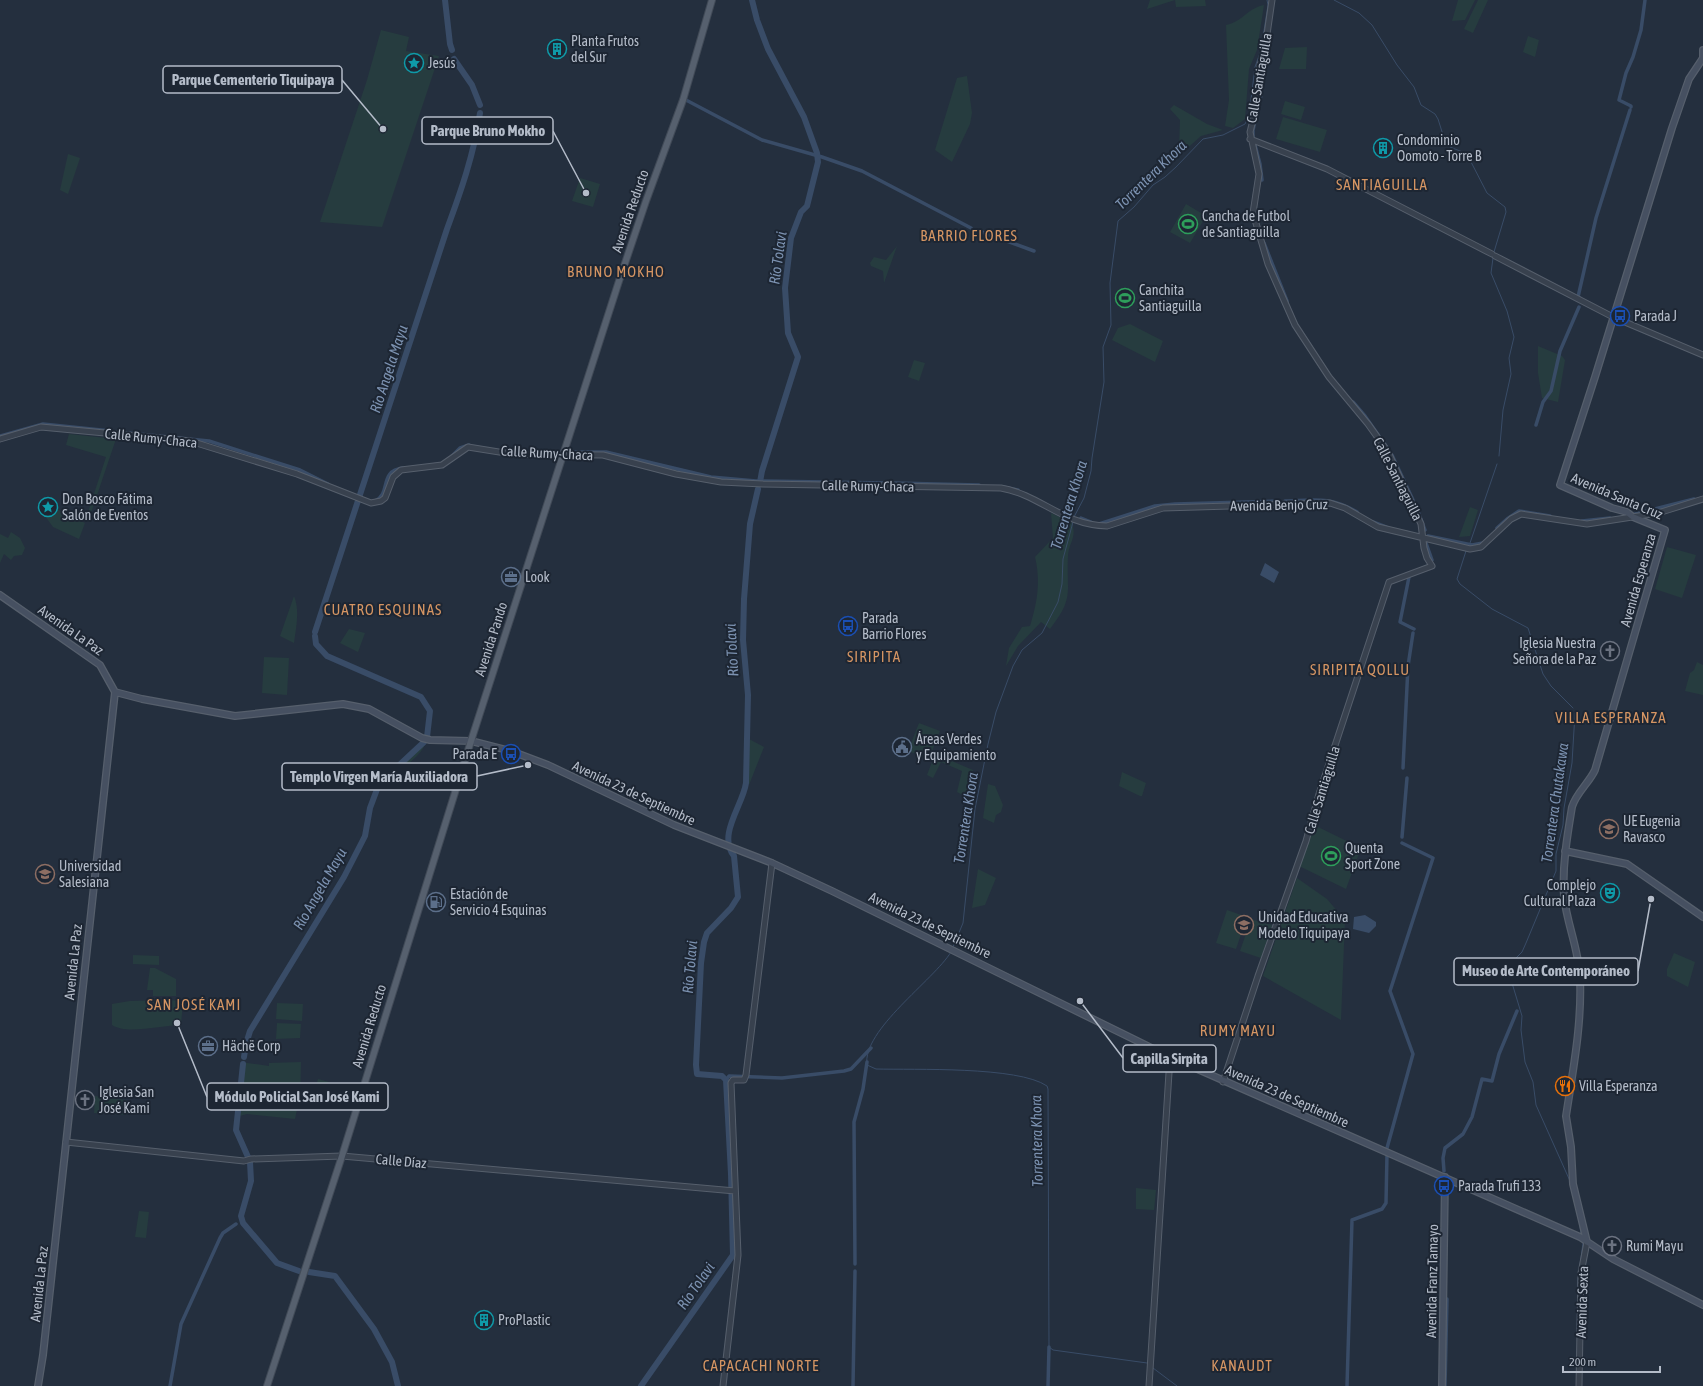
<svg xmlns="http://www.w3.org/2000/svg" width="1703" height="1386" viewBox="0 0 1703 1386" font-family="'Asap Condensed',sans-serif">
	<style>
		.green { fill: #263c3f }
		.water { fill: #394c67 }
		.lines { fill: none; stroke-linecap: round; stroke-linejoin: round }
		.stream { stroke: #394c67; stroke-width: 1 }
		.canal { stroke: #394c67; stroke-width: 3.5 }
		.river { stroke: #394c67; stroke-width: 6 }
		.tertiary-casing { stroke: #565f6c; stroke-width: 7 }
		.secondary-casing { stroke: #565f6c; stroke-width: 8 }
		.primary-casing { stroke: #414a57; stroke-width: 8 }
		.tertiary { stroke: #38414e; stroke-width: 5 }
		.secondary { stroke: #465061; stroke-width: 5.5 }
		.primary { stroke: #56606e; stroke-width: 6 }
		.labels { text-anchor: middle; stroke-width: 4; stroke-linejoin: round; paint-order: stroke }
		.poi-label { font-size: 14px; fill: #b4bcc9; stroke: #1d2633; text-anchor: start }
		.street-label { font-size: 14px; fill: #b4bcc9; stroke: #1d2633 }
		.water-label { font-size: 15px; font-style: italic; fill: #7c92b1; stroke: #1d2633 }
		.neighbourhood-label { font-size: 15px; letter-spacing: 1px; fill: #d59563; stroke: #1d2633 }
		.leader { fill: none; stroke: #b4bcc9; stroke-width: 1.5 }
		.callout-dot { fill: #b4bcc9; stroke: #1d2633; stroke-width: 1.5 }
		.callout { fill: #1d2633; stroke: #b4bcc9; stroke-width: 1.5 }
		.callout-label { font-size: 15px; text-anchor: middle; font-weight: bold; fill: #b4bcc9 }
	</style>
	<rect width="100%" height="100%" fill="#242f3e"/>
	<path class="green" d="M1150 0H1205L1206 6 1176 7 1175 0 1147 9Z
		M1458 0H1475L1465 20 1452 21Z
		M1478 0H1488L1473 33 1464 29Z
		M1264 5 1257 50 1249 69 1245 119 1233 128 1225 126 1229 100 1226 25C1244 21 1246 9 1264 5Z
		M381 30 409 37 406 51 439 56 382 227 320 222 367 80Z
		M1528 36 1539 40 1535 57 1523 52Z
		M1307 47 1306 69H1279L1285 48Z
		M967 76 972 113 970 124 952 162 935 150 957 78Z
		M1285 101 1305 107 1301 120 1281 114Z
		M1174 105 1207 124 1223 130 1201 136 1183 152 1179 150 1180 120 1170 109Z
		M1283 117 1327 130 1320 152 1276 139Z
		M68 154 80 158 68 194 60 190Z
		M580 178 600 184 593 207 572 201Z
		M1186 204 1206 216 1190 243 1170 232Z
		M897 246 884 283 883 271 871 266 870 263 874 257 886 260Z
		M1130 324 1163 341 1155 362 1112 340 1118 328Z
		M1538 346 1562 356 1565 360 1558 402 1542 398 1538 373Z
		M914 360 925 363 919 381 908 377Z
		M69 434 116 439 91 513 88 512 106 457 66 445Z
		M47 504 85 523 79 539 53 527 45 516Z
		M1470 507 1478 510 1470 536 1459 537Z
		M1051 513 1072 523C1077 539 1069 541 1068 556 1066 592 1075 597 1050 629L1041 622 1018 646 1006 666 1009 648 1022 627 1030 626C1037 603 1041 582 1035 557L1053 538Z
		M11 532 20 538 25 548 22 555 14 556 11 560 4 554 0 563V534L8 538Z
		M1667 547 1696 555 1682 598 1655 589Z
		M294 596C300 610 296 628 294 643L280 636Z
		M349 629 365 633 358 652 340 643Z
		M264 657 289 658 287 695 262 693Z
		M1697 662 1703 665V695L1685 691 1690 673 1694 670Z
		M919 723 940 731 929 759 908 751Z
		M749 739 764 747 749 785Z
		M426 742C420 760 395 771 382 785L392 772Z
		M935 754 973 770 970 799 957 792 962 771 941 762 933 778 927 775Z
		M1122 772 1146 783 1142 796H1140L1119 786Z
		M988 784 995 786 1003 805 1001 812 996 815 994 823 983 818Z
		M1314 825 1361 848 1346 889 1299 866Z
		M978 869 996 878 985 905 972 908Z
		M1297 878 1327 899 1345 920 1341 1020 1263 976Z
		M1227 910 1247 917 1236 949 1216 943Z
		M1251 919 1272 925 1261 958 1240 951Z
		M1674 953 1695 962 1688 987 1667 976V969Z
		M133 955 159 956V965L133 964Z
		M150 968H155L176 979V996H153V990H147Z
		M168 1000 183 1001 181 1025C162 1025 127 1035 112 1025V1004L130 1001Z
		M277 1003 303 1004 302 1021 276 1019Z
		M277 1023 301 1024 300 1038 276 1039Z
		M241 1062 269 1066V1063L301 1062 300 1108 297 1109 295 1119 247 1114 236 1117Z
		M318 1079 329 1082 326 1093 337 1097 340 1086 346 1087 342 1097 329 1102 311 1104Z
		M95 1096 126 1100 128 1102 127 1115 94 1113Z
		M1136 1188 1156 1190 1154 1210 1136 1209Z
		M139 1211 149 1212 146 1238 135 1237Z"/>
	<path class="water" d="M1265 563 1279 572 1274 583 1260 575Z
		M1365 915 1376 922V926L1369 933 1353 929 1354 917Z"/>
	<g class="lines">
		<path class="stream" d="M1334 0 1359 13 1372 25 1397 65 1414 87 1421 105 1435 114 1438 119 1444 138 1450 147 1465 153 1470 160 1487 193 1505 207 1506 212 1494 252
			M1493 258 1491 273 1507 311 1514 337 1509 358 1511 374 1503 410 1499 456
			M1074 517 1084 498 1091 471 1092 458 1104 382 1103 347 1111 325 1110 283 1118 221 1134 207 1153 185 1165 177 1176 167 1203 139 1223 135 1245 124 1249 116 1255 67 1261 50 1268 5 1267 0
			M1469 546 1497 464
			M1466 551 1457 579 1460 584 1492 609 1528 628 1543 674 1551 686 1573 708
			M953 947 963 923 975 809 988 744 996 712 1013 666 1022 650 1042 633 1058 602 1062 584 1063 559 1073 522
			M951 952C934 980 862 1030 867 1065L876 1069C914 1070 1018 1066 1047 1086L1048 1089 1049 1347 1053 1350 1147 1363
			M1570 1181 1536 1105 1533 1082 1525 1062 1521 1030 1522 1016 1512 983V974L1516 958 1522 952 1526 943 1556 871V854L1563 825 1564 808 1572 763 1575 713
			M1579 1219 1581 1234
			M1579 1272 1583 1243
			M1577 1336 1578 1278
			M1153 1368 1177 1386"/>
		<path class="canal" d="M686 100 762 140 822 157 862 171 971 228
			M1631 107V106L1619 100 1626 73 1633 57 1641 30 1645 0
			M1253 136V130L1261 95
			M1255 145 1260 164 1262 180
			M1255 207 1258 222
			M979 231 1034 251
			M1264 243 1287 301
			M1580 298 1578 297 1596 218 1630 110
			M1353 402 1365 416 1386 446
			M1536 425 1543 402 1551 391 1560 351 1579 307
			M119 432 209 441 300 470 328 484
			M0 436 43 424 111 431
			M550 452H606L711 477 756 481 890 483
			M1392 455 1413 500
			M452 456 460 448 469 445
			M895 483 979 485
			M1003 487 1018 490
			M375 501C392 493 378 471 403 468
			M1285 501C1315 500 1330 496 1357 512
			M1416 506 1425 530
			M1635 514 1694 499
			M1081 518 1091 522
			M1582 521 1610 518
			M1373 522 1386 527
			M1099 524 1155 506 1175 504 1279 501
			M1497 528 1507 519 1519 511 1550 516
			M1428 536 1472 545 1483 543
			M1426 543 1432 560
			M1409 577 1400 622 1414 629
			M1403 768 1408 666 1413 633
			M1402 837 1407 778
			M726 1080 729 1076 782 1078 844 1071 851 1069 871 1048
			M1387 1148 1413 1054 1390 991 1433 858 1402 843
			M1444 1171 1443 1158 1445 1148 1463 1134 1472 1117 1482 1079 1492 1081 1499 1054 1517 1011
			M855 1264 854 1122 863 1089 867 1062
			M170 1386 181 1324 220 1238 223 1233 236 1224
			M853 1386 855 1271
			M1048 1386 1049 1347
			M1347 1386 1352 1220 1382 1209 1386 1203 1387 1154
			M1445 1386 1447 1299"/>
		<path class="river" d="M445 0 450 44 452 50
			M752 0 757 20 768 49 804 117 817 153 818 162 807 206 801 212 791 238 785 288 788 333 798 357 762 471 760 482
			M454 59 472 85 480 105
			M315 632 447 229C461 191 474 154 480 113
			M315 636 316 644 327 656 421 697 430 711 427 737
			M244 1057 246 1044 250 1031 344 877 365 836 370 808 379 784 424 742
			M243 1064 236 1130 248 1157
			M250 1162 251 1181 241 1216 243 1223 277 1263 299 1271
			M309 1272 335 1276 374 1329 392 1362 398 1386
			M641 1386 733 1255 731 1174 726 1080 722 1076 697 1074 696 1065 701 963 704 942 707 933 731 908 738 897 734 856C717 835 743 805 746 783L748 695 743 640 744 599 750 524 758 489"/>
		<g class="tertiary-casing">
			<path id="tertiary" d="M1250 139 1327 169 1492 254
				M1495 256 1613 317 1703 355
				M0 439 41 427 190 441 297 474 371 503 381 501 385 498 393 477 401 470 442 465 468 447 512 454 603 455 676 474 721 482 763 484 1001 488C1041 495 1062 525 1107 526L1163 508 1330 503 1345 508 1378 527 1470 549 1481 547 1511 519 1521 514 1587 524 1658 513 1703 499
				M1223 1082 1258 976 1306 841 1319 794 1389 582 1432 566 1427 558 1424 548 1421 524 1388 452 1368 424 1329 377 1295 325 1268 264 1253 213 1259 174 1250 132 1256 108 1260 65 1265 48 1272 0
				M66 1142 244 1161 251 1159 342 1156 735 1191
				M723 1386 738 1255 731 1083 733 1080H744L746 1075 772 863
				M1149 1386 1170 1057
				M1579 1386 1581 1273 1587 1242"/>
		</g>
		<g class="secondary-casing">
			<path id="secondary" d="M0 595 100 665 115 692 43 1355 38 1386
				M115 692 142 699 235 716 343 704 369 709 422 738 430 740 471 741 511 751 548 765 674 825 772 863 832 891 1170 1057 1580 1237 1613 1259 1703 1305
				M1565 851 1627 864 1703 917
				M1587 1242 1573 1184 1571 1147 1566 1116C1573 1070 1582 1024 1580 978 1579 950 1567 924 1564 897 1562 867 1567 837 1572 807 1576 793 1589 783 1595 770L1665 530 1633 517 1627 512 1612 508 1560 485 1595 377 1672 128 1689 79 1703 58V50
				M1442 1386 1445 1177"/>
		</g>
		<g class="primary-casing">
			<path id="primary" d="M267 1386 342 1156 471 741 619 281 646 201 683 100 712 0"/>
		</g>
		<use href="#tertiary" class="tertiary"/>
		<use href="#secondary" class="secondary"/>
		<use href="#primary" class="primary"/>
	</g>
	<defs>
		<g id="building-ring" transform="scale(1)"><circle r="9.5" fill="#1d2633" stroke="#0f9aa8" stroke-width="1.5"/><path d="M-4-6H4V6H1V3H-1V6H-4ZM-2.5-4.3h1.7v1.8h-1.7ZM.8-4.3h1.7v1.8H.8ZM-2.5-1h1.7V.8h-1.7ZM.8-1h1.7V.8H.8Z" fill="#0f9aa8"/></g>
		<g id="sight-ring" transform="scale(1)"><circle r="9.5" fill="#1d2633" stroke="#0f9aa8" stroke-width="1.5"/><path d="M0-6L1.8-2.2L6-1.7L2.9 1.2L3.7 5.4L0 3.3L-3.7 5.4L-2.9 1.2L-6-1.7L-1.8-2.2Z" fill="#0f9aa8"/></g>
		<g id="stadium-ring" transform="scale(1)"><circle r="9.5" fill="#1d2633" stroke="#2e9e5b" stroke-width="1.5"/><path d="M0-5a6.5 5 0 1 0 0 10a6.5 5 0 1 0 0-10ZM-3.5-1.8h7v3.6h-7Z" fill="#2e9e5b"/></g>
		<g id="bus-ring" transform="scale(1)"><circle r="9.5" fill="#1d2633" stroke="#1a4fb4" stroke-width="1.5"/><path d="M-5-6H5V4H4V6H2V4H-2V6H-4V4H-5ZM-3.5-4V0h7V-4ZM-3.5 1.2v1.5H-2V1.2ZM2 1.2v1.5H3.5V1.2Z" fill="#1a4fb4"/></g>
		<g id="office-ring" transform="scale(1)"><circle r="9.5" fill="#1d2633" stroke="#5c6f8a" stroke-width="1.5"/><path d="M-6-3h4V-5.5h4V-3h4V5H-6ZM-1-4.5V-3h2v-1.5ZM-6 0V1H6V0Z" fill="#5c6f8a"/></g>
		<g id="church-ring" transform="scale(1)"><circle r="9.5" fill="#1d2633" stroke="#6b7280" stroke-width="1.5"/><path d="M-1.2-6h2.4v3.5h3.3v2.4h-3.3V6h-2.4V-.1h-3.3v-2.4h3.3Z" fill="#6b7280"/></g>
		<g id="civic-ring" transform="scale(1)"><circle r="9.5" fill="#1d2633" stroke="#5c6f8a" stroke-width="1.5"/><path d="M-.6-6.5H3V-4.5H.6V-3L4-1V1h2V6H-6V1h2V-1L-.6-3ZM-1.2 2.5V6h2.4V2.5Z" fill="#5c6f8a"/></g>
		<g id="school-ring" transform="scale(1)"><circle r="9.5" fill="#1d2633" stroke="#8d6e63" stroke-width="1.5"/><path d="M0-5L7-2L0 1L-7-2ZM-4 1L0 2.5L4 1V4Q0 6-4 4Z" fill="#8d6e63"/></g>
		<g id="university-ring" transform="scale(1)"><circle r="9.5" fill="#1d2633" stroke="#8d6e63" stroke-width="1.5"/><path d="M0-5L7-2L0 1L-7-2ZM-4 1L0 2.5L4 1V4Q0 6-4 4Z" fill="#8d6e63"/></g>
		<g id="theatre-ring" transform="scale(1)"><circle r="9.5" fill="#1d2633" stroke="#0f9aa8" stroke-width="1.5"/><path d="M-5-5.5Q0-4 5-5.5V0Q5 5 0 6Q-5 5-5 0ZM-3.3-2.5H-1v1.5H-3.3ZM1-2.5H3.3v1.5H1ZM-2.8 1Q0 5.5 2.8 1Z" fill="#0f9aa8"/></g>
		<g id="fuel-ring" transform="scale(1)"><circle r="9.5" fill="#1d2633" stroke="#5c6f8a" stroke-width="1.5"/><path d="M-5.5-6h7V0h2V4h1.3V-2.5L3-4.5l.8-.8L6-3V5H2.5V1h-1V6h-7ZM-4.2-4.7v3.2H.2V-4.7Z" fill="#5c6f8a"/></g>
		<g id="restaurant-ring" transform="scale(1)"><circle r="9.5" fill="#1d2633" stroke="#e8710a" stroke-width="1.5"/><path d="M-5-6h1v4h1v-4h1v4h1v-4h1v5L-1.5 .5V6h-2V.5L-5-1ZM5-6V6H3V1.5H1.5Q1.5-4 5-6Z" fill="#e8710a"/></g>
	</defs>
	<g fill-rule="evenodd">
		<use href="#building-ring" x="557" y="49"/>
		<use href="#sight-ring" x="414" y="63"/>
		<use href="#building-ring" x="1383" y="148"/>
		<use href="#stadium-ring" x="1188" y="224"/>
		<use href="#stadium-ring" x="1125" y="298"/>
		<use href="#bus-ring" x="1620" y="316"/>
		<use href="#sight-ring" x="48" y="507"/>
		<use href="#office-ring" x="511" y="577"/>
		<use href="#bus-ring" x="848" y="626"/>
		<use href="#church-ring" x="1610" y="651"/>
		<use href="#civic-ring" x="902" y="747"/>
		<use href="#bus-ring" x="511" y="754"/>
		<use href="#school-ring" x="1609" y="829"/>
		<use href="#stadium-ring" x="1331" y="856"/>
		<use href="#university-ring" x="45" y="874"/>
		<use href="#theatre-ring" x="1610" y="893"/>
		<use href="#fuel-ring" x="436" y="902"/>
		<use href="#school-ring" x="1244" y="925"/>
		<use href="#office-ring" x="208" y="1046"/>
		<use href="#restaurant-ring" x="1565" y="1086"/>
		<use href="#church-ring" x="85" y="1100"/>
		<use href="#bus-ring" x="1444" y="1186"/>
		<use href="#church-ring" x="1612" y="1246"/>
		<use href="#building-ring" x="484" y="1320"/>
	</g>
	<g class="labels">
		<g class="poi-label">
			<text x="571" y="46">Planta Frutos<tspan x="571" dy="16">del Sur</tspan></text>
			<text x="428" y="68">Jesús</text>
			<text x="1397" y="145">Condominio<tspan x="1397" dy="16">Oomoto - Torre B</tspan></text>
			<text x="1202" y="221">Cancha de Futbol<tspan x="1202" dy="16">de Santiaguilla</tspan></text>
			<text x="1139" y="295">Canchita<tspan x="1139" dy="16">Santiaguilla</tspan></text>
			<text x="1634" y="321">Parada J</text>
			<text x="62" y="504">Don Bosco Fátima<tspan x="62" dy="16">Salón de Eventos</tspan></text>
			<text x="525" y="582">Look</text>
			<text x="862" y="623">Parada<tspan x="862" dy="16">Barrio Flores</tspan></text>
			<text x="1596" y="648" text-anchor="end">Iglesia Nuestra<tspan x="1596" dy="16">Señora de la Paz</tspan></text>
			<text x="916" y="744">Áreas Verdes<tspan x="916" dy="16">y Equipamiento</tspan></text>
			<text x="497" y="759" text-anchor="end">Parada E</text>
			<text x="1623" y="826">UE Eugenia<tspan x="1623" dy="16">Ravasco</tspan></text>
			<text x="1345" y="853">Quenta<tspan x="1345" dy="16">Sport Zone</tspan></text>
			<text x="59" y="871">Universidad<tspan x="59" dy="16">Salesiana</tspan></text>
			<text x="1596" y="890" text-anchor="end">Complejo<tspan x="1596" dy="16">Cultural Plaza</tspan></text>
			<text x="450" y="899">Estación de<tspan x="450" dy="16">Servicio 4 Esquinas</tspan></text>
			<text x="1258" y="922">Unidad Educativa<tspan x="1258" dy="16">Modelo Tiquipaya</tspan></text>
			<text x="222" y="1051">Hächë Corp</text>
			<text x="1579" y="1091">Villa Esperanza</text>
			<text x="99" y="1097">Iglesia San<tspan x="99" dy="16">José Kami</tspan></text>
			<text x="1458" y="1191">Parada Trufi 133</text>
			<text x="1626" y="1251">Rumi Mayu</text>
			<text x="498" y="1325">ProPlastic</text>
		</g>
		<g class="street-label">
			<text transform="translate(1259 78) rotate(-80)" y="5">Calle Santiaguilla</text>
			<text transform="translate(630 211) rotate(-71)" y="5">Avenida Reducto</text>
			<text transform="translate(151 438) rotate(6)" y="5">Calle Rumy-Chaca</text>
			<text transform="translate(547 453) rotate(3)" y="5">Calle Rumy-Chaca</text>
			<text transform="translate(1398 479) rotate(63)" y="5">Calle Santiaguilla</text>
			<text transform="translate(868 486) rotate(1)" y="5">Calle Rumy-Chaca</text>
			<text transform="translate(1617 496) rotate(23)" y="5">Avenida Santa Cruz</text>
			<text transform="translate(1279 505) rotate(-1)" y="5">Avenida Benjo Cruz</text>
			<text transform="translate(1638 580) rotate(-74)" y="5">Avenida Esperanza</text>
			<text transform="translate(71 630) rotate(35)" y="5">Avenida La Paz</text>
			<text transform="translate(491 639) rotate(-72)" y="5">Avenida Pando</text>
			<text transform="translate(1322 790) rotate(-73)" y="5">Calle Santiaguilla</text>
			<text transform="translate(634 793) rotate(25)" y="5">Avenida 23 de Septiembre</text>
			<text transform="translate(930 925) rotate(26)" y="5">Avenida 23 de Septiembre</text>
			<text transform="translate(73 962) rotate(-84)" y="5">Avenida La Paz</text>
			<text transform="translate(369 1026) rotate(-73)" y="5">Avenida Reducto</text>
			<text transform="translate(1287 1096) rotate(24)" y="5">Avenida 23 de Septiembre</text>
			<text transform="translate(401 1161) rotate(5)" y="5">Calle Díaz</text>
			<text transform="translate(1432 1281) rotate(-89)" y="5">Avenida Franz Tamayo</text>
			<text transform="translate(39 1284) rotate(-84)" y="5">Avenida La Paz</text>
			<text transform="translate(1582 1302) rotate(-88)" y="5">Avenida Sexta</text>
		</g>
		<g class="water-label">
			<text transform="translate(1151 175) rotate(-44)" y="5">Torrentera Khora</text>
			<text transform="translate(778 258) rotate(-82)" y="5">Río Tolavi</text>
			<text transform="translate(389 369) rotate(-72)" y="5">Río Angela Mayu</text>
			<text transform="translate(1069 505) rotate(-73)" y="5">Torrentera Khora</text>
			<text transform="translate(732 650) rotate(-93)" y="5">Río Tolavi</text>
			<text transform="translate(1555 803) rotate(-82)" y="5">Torrentera Chutakawa</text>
			<text transform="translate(966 818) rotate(-81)" y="5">Torrentera Khora</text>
			<text transform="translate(320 889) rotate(-60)" y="5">Río Angela Mayu</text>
			<text transform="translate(690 967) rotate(-85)" y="5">Río Tolavi</text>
			<text transform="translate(1037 1141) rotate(-91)" y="5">Torrentera Khora</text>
			<text transform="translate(696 1286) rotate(-55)" y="5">Río Tolavi</text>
		</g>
		<g class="neighbourhood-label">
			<text x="1382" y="190">SANTIAGUILLA</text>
			<text x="969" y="241">BARRIO FLORES</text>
			<text x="616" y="277">BRUNO MOKHO</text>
			<text x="383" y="615">CUATRO ESQUINAS</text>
			<text x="874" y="662">SIRIPITA</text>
			<text x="1360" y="675">SIRIPITA QOLLU</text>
			<text x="1611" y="723">VILLA ESPERANZA</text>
			<text x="194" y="1010">SAN JOSÉ KAMI</text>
			<text x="1238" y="1036">RUMY MAYU</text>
			<text x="761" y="1371">CAPACACHI NORTE</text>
			<text x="1242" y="1371">KANAUDT</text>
		</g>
	</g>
	<path class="leader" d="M383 129L342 80M586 193L553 131M528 765L477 776M1651 899L1638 971M1080 1001L1123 1058M177 1023L207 1097"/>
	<g class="callout-dot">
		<circle cx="383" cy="129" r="4"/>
		<circle cx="586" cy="193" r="4"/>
		<circle cx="528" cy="765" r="4"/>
		<circle cx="1651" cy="899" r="4"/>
		<circle cx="1080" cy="1001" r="4"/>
		<circle cx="177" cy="1023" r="4"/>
	</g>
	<g class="callout">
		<rect x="163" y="66" width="179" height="27" rx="4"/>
		<rect x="422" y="117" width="131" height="27" rx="4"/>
		<rect x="282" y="763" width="195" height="27" rx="4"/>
		<rect x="1454" y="958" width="184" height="27" rx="4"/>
		<rect x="1123" y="1045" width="93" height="27" rx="4"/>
		<rect x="207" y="1083" width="181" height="27" rx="4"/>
	</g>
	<g class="callout-label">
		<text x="253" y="85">Parque Cementerio Tiquipaya</text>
		<text x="488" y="136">Parque Bruno Mokho</text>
		<text x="379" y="782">Templo Virgen María Auxiliadora</text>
		<text x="1546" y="976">Museo de Arte Contemporáneo</text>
		<text x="1169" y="1064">Capilla Sirpita</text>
		<text x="297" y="1102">Módulo Policial San José Kami</text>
	</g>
	<path d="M1563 1366v6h97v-6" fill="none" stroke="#b4bcc9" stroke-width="2"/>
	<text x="1569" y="1366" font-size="12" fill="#b4bcc9" stroke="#1d2633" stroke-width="3" paint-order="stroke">200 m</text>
</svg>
